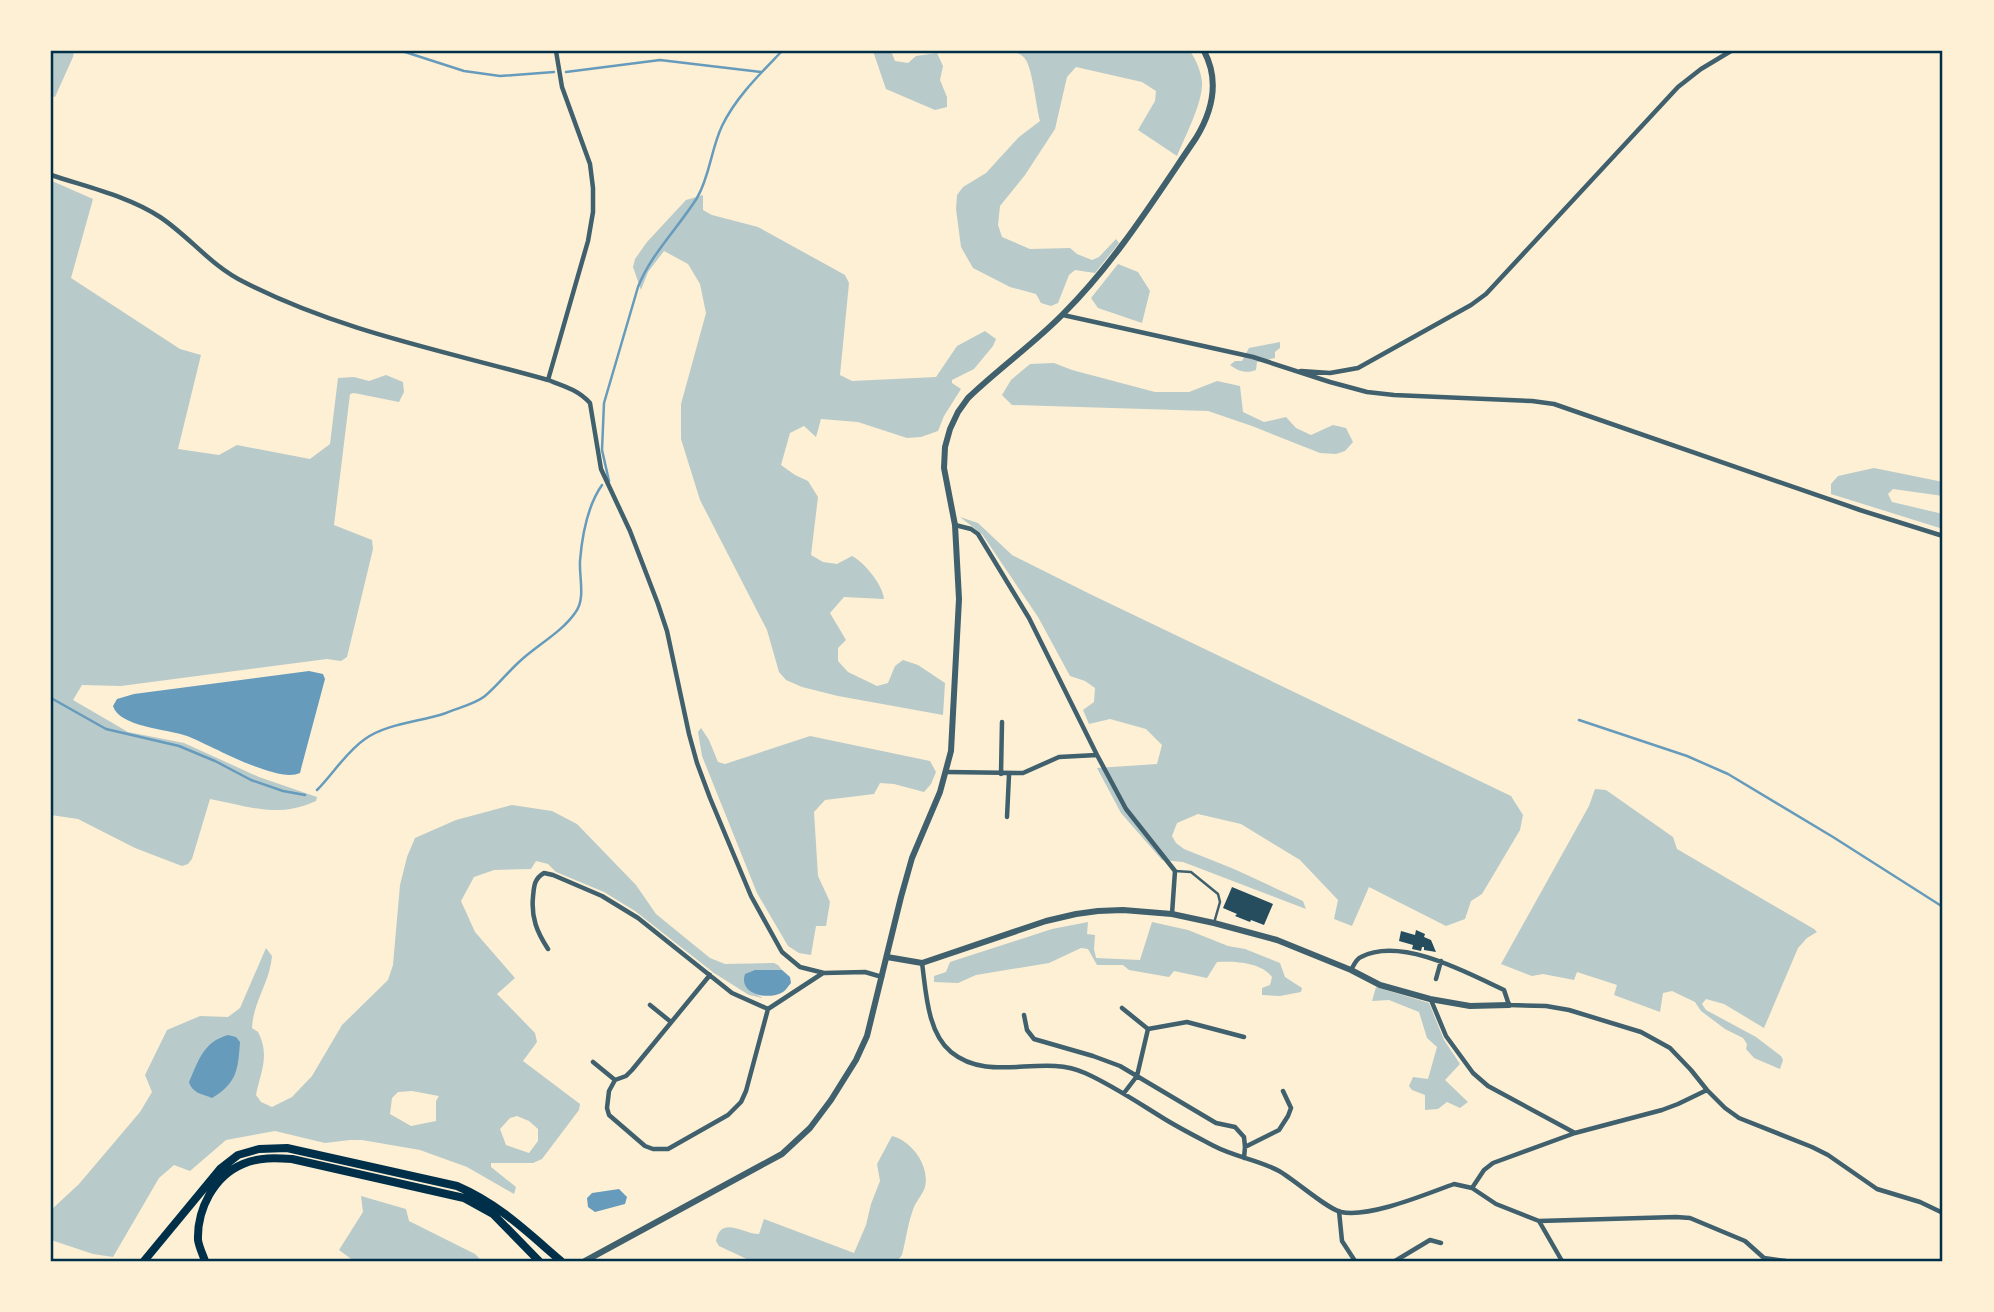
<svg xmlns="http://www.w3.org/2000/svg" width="1994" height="1312" viewBox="0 0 1994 1312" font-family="'Fira Sans Condensed',sans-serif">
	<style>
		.green { fill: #b9caca; fill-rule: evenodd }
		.water { fill: #669bbc }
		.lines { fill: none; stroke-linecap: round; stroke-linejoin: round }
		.stream { stroke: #669bbc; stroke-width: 2.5 }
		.building { fill: #264d5e }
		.service { stroke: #3f606c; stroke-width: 2.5 }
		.minor { stroke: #3f606c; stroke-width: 4.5 }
		.tertiary { stroke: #3f606c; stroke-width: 6 }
		.trunk { stroke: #003049; stroke-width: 8 }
		.neatline { fill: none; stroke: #003049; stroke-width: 2.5 }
	</style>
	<rect width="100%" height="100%" fill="#fdf0d5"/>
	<path class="green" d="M51 51H74L73 57 55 97 51 96Z
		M873 51H891L895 61 908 63 916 56 937 53 943 66 940 80 947 97V107L935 110 886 89Z
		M1011 51H1190C1196 60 1201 71 1202 82 1203 103 1185 136 1177 156L1138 130 1155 101 1156 91 1142 82 1076 67 1067 77 1055 129 1025 175 1000 206 998 225 1002 237 1030 249 1070 248 1077 254 1092 260 1099 257 1116 239 1119 243 1095 273 1075 270 1069 275 1058 303 1051 306 1041 303 1036 294 1010 287 973 268 961 247 956 209 957 195 963 187 986 173 1019 137 1040 121C1036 106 1033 72 1026 60 1023 55 1016 52 1011 51Z
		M52 181 93 199 71 278 180 349 201 355 178 449 219 455 237 445 310 459 330 444 338 378 354 377 369 381 386 375 403 382 404 392 399 402 354 393 350 394 334 525 372 540 373 549 347 657 341 661 327 659 121 686 82 685 73 700 128 732 184 743 259 777 317 797 316 801C277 819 249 806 210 799L192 859 188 864 182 866 135 848 78 819 51 815V185Z
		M703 195V210L712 215 758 227 845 275 849 283 840 375 852 381 936 377 957 346 985 331 996 339 993 346 974 369 952 380V383L961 389 944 416 938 431 921 437 907 438 858 422 821 419 816 437 804 426 790 433 781 465 795 475 808 481 818 497 811 555 823 562 837 564 852 556C864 562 883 585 884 599L844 597 830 613 846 640 838 648V661L848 672 877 686 888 683 895 666 903 660 918 665 945 683 943 715 838 696 802 687 786 680 779 672 767 630 700 500 681 439V404L706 313 700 284 688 264 664 251 648 272 641 290 633 267 635 259 647 242 686 200Z
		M1118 264 1138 272 1150 291 1142 323 1098 308 1091 298Z
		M1280 342V348L1275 352V358L1257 362 1256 370C1246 374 1238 371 1230 365L1235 361H1242L1249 348Z
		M1054 363 1072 370 1155 392H1189L1217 381 1240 386 1243 412 1264 422 1286 417 1296 428 1311 435 1333 425 1346 428 1353 442 1345 451 1336 454 1320 453 1252 426 1208 411 1012 405 1002 395 1011 380 1030 364Z
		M1874 468 1943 482V496L1893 489 1888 494 1892 502 1943 514V529L1831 494V484L1838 476Z
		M960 517 978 523 1012 555 1092 595 1511 796 1523 815 1520 830 1482 894 1471 901 1465 919 1446 926 1369 887 1352 926 1334 919 1338 900 1300 860 1241 824 1198 814 1177 823 1172 836 1176 843 1184 849 1234 869 1303 901 1306 909 1183 862 1162 860 1121 813 1097 768 1157 764 1162 745 1146 729 1110 719 1089 724 1083 710 1094 702 1095 688 1085 681 1070 676 1038 617 982 534Z
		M701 728 709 740 718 762 725 764 810 736 930 761 936 772 931 784 924 792 894 784 880 783 874 794 825 800 814 812 818 876 830 902 826 926H816L811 955 799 953 788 946 757 893 702 756 698 732Z
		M1595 789 1606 790 1673 837 1677 849 1814 929 1817 932 1807 938 1798 948 1764 1028 1724 1004 1706 999 1702 1004 1706 1010 1756 1037 1781 1056 1783 1060 1780 1069 1754 1058 1746 1049 1747 1044 1743 1038 1725 1029 1701 1011 1695 1002 1672 991 1663 993 1660 1012 1614 995 1617 985 1577 972 1574 980 1543 974 1532 976 1501 964 1589 806Z
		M512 805 552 811 577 824 636 885 656 914 710 958 725 964 774 963 778 965 782 970H755L752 992 763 998 749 995 714 973 635 911 604 892 556 872 548 864 536 861 531 869 494 870 474 877 461 901 475 932 515 978 497 994 535 1033 537 1042 523 1061 580 1104 579 1110 542 1159 533 1163H491V1167L516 1187 514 1194 467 1167 420 1150 362 1140H350L325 1143 275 1131 226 1140 190 1171 174 1165 159 1178 113 1257 93 1254 51 1240V1210L79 1184 140 1112 152 1092 145 1075 167 1030 200 1016 228 1017 240 1008 266 948 272 956C270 982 253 1002 252 1028L258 1032C270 1055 261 1071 256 1095L261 1102 272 1107 292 1097 312 1076 342 1025 388 980 393 965 400 885 407 857 415 838 456 820ZM412 1091 439 1096 436 1101V1121L411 1126 390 1114 392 1098 398 1092ZM517 1116 529 1121 538 1129V1141L529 1153 506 1145 500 1129 510 1118Z
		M1088 922 1087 934 1095 935 1094 949 1096 958 1140 960 1152 922 1188 930 1228 946 1245 949 1280 963 1285 977 1302 988 1301 992 1280 996 1262 995V988L1270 985 1272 977C1261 962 1234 961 1217 962L1207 978 1174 971 1169 977 1129 970 1123 965H1097L1088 949 1081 948 1049 963 976 975 958 983 934 982V976L946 972 950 962 1052 929Z
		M1376 987 1429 1003 1444 1040 1460 1064 1445 1080 1468 1102 1460 1108 1447 1102 1438 1109 1425 1110V1095L1412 1090 1409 1086 1413 1077 1428 1079 1437 1047 1427 1038 1419 1012 1389 1000 1372 1001Z
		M892 1136C912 1141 930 1166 925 1187 923 1194 917 1200 914 1207 908 1222 906 1240 902 1255L897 1261H751L719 1246 716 1241C721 1215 742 1234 759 1234L764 1219 854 1253 866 1225 871 1204 880 1181 877 1164Z
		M361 1196 406 1209 409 1221 475 1254 482 1261H354L339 1250 363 1212Z"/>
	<path class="water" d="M309 671 323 674 325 679 302 765 300 773C277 784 211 745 187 736 168 729 119 727 113 706L117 699 134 694Z
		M755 970H782L790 977 791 983C788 986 786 990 783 992 768 1001 738 994 745 974Z
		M228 1035 236 1037 240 1042C238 1070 237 1083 212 1098 202 1094 192 1093 189 1082 199 1060 203 1042 228 1035Z
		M619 1189 627 1197 625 1204 595 1212 588 1207 587 1198 592 1193Z"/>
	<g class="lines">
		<path class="stream" d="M402 51 464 71 500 76 554 72
			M566 72 660 60 761 72
			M609 481 602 450 604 403 638 287C651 254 678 228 697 198 710 176 711 149 722 126 736 97 760 74 782 51
			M51 698 106 729 179 746 215 761 251 780 283 791 305 795
			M1579 720 1687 756 1728 774 1833 837 1943 907
			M317 790C333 774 346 752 365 739 388 723 420 722 446 713 458 708 475 704 485 696 497 686 507 673 519 662 537 645 561 633 575 613 586 599 579 578 580 561 582 536 588 505 602 485"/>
	</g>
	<path class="building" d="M1232 887 1273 904 1264 925 1251 920 1250 922 1235 916 1237 914 1223 908Z
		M1416 930 1425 934 1424 937 1431 940 1436 952 1424 950V947H1422L1421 951 1412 949 1413 945 1399 941 1401 931 1415 935Z"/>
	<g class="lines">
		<path class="service" d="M1175 871 1191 872 1218 894 1220 902 1214 923"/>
		<path class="minor" d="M51 175C87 187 128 196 160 217 190 237 211 266 244 282 339 331 445 351 548 380 564 386 578 390 590 403L601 469 630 531 658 604 667 631 689 734 697 763 710 798 751 896 782 952 800 967 824 973 865 972 882 977
			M1063 315 1253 357 1330 382 1367 392 1394 395 1532 401 1554 404 1860 510 1943 536
			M1301 371 1330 373 1358 368 1471 305 1486 294 1678 87 1701 69 1731 51
			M548 380 588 241 593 212V188L590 164 562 87 556 51
			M955 525 971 529 978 534 1029 618 1097 755 1126 809 1175 871 1172 914
			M947 772 1023 773 1059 757 1097 755
			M1001 774 1002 722
			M1007 817 1009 775
			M548 949C537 932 531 918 533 897 534 886 534 879 544 873L553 875 602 896 638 918 732 993 768 1009
			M922 963C926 991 927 1032 951 1052 990 1084 1042 1053 1085 1073 1112 1085 1137 1102 1163 1118 1179 1128 1197 1137 1214 1146 1235 1157 1259 1160 1279 1171 1295 1180 1327 1209 1341 1212 1370 1218 1426 1194 1454 1184L1472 1188 1496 1204 1539 1221 1562 1261
			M1351 970C1354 965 1356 959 1361 957 1401 936 1468 973 1504 990L1509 1005 1546 1006 1569 1010 1641 1032 1670 1048 1691 1070 1707 1090 1725 1108 1739 1118 1812 1147 1828 1155 1877 1189 1920 1202 1943 1213
			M710 975 632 1070 626 1076 615 1080 609 1091 607 1108 609 1115 645 1146 653 1149H668L728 1115 741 1102 746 1091 768 1009
			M1436 979 1441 961
			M1431 1000 1446 1036 1473 1073 1488 1086 1575 1133
			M650 1005 671 1022
			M1122 1008 1148 1029
			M768 1009 823 973
			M1024 1015 1027 1030 1034 1039 1093 1056 1120 1066 1216 1123 1235 1127 1244 1137 1245 1147 1244 1158
			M1148 1029 1187 1022 1244 1037
			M593 1062 615 1080
			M1124 1093 1137 1076 1148 1029
			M1245 1147 1279 1130 1288 1116 1291 1108 1283 1091
			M1472 1188 1484 1170 1493 1163 1575 1133 1662 1110 1678 1104 1707 1090
			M1339 1211 1342 1241 1355 1261
			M1539 1221 1676 1217 1690 1218 1745 1241 1764 1258 1786 1261
			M1395 1261 1430 1240 1441 1243"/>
		<path class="tertiary" d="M887 957 922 963 1046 921 1076 914 1098 911 1123 910 1172 914 1214 923 1277 940 1351 970 1380 985 1430 999 1470 1006 1509 1005
			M585 1261 782 1154 810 1128 831 1100 856 1060 867 1036 901 897 912 858 940 792 951 751 959 599 955 525 944 468 945 447 950 429 958 412 968 398C999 368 1035 343 1064 313 1116 261 1155 198 1196 138 1213 110 1220 81 1204 51"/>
		<path class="trunk" d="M144 1261 220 1169 238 1155 259 1149 287 1148 457 1186C499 1204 527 1232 561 1261
			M205 1261C203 1255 199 1247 198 1240 197 1209 214 1176 243 1164 259 1157 276 1158 292 1159L464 1198 493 1214 539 1261"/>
	</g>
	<rect width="1994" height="1312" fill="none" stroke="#fdf0d5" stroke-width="105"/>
	<rect x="52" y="52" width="1889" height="1208" class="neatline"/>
</svg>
